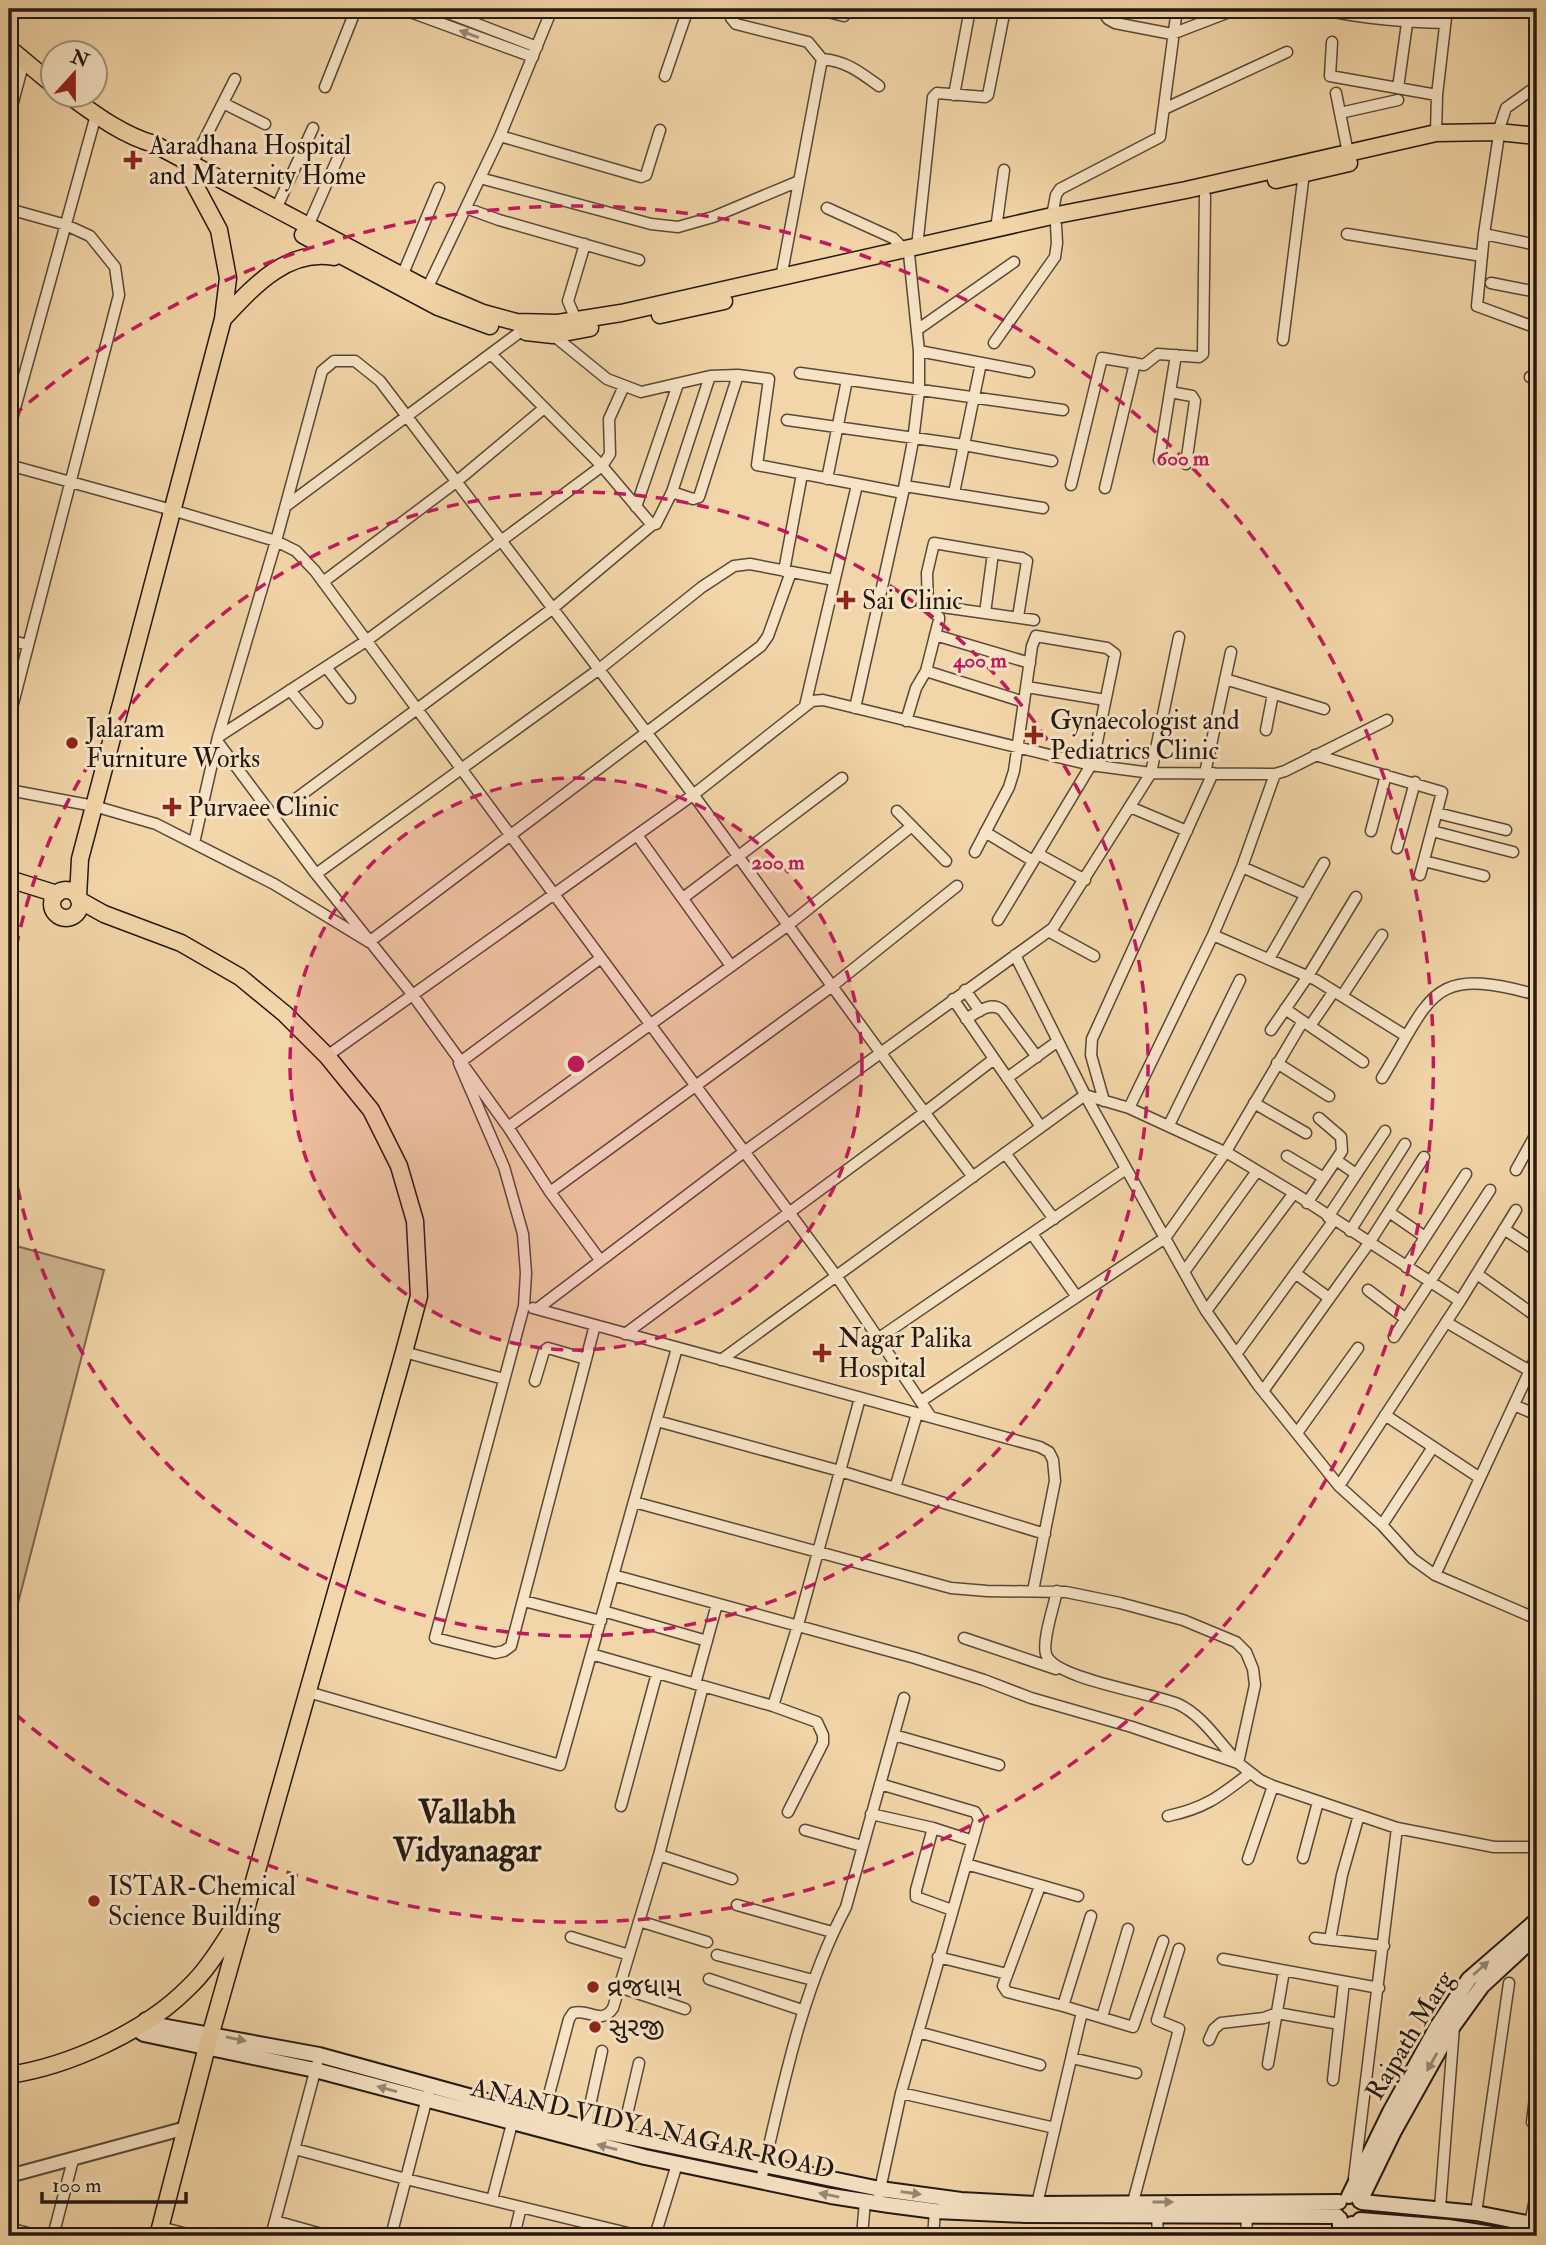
<svg xmlns="http://www.w3.org/2000/svg" width="1546" height="2245" viewBox="0 0 1546 2245" font-family="'IM FELL Double Pica','Noto Sans Gujarati',serif">
	<style>
		.green { fill: #cfb58e; stroke: #7a6750; stroke-width: 2 }
		.lines { fill: none; stroke-linecap: round; stroke-linejoin: round }
		.minor-casing { stroke: #584837; stroke-width: 13 }
		.tertiary-casing { stroke: #584837; stroke-width: 16 }
		.secondary-casing { stroke: #241911; stroke-width: 18 }
		.primary-casing { stroke: #241911; stroke-width: 19 }
		.minor { stroke: #f7e4c6; stroke-width: 10 }
		.tertiary { stroke: #f7e4c6; stroke-width: 12 }
		.secondary { stroke: #f7e4c6; stroke-width: 14 }
		.primary { stroke: #f2d5a8; stroke-width: 16 }
		.oneway { fill: #988975 }
		.ring { fill: none; stroke: #c2185b; stroke-width: 3.5; stroke-dasharray: 12 9 }
		.poi-dot { fill: #8f2418; stroke: #f7e4c6; stroke-width: 2.5 }
		.labels { text-anchor: middle; stroke-width: 6; stroke-linejoin: round; paint-order: stroke }
		.poi-label { font-size: 26px; fill: #241911; stroke: #f7e4c6; text-anchor: start }
		.street-label { font-size: 26px; fill: #241911; stroke: #f7e4c6 }
		.district-label { font-size: 33px; font-weight: bold; fill: #241911; stroke: #f7e4c6 }
		.centre { fill: #c2185b; stroke: #f7e4c6; stroke-width: 3.5 }
		.ring-label { font-size: 21px; text-anchor: middle; font-weight: bold; fill: #c2185b; stroke: #f7e4c6; stroke-width: 6; stroke-linejoin: round; paint-order: stroke }
	</style>
	<rect width="100%" height="100%" fill="#f2d5a8"/>
	<filter id="stains"><feTurbulence type="fractalNoise" baseFrequency=".00286" numOctaves="4"/><feColorMatrix values="0 0 0 0 .2 0 0 0 0 .09 0 0 0 0 .02 0 0 0 .5 -.17"/></filter>
	<radialGradient id="worn" r=".72"><stop offset=".6" stop-color="#630" stop-opacity="0"/><stop offset="1" stop-color="#630" stop-opacity=".3"/></radialGradient>
	<path class="green" d="M9 1244 104 1270 9 1638Z"/>
	<g class="lines">
		<g class="minor-casing">
			<path id="minor" d="M402 9 533 57
				M438 9 537 47
				M734 9 731 18 736 24 808 42 822 59 781 278
				M816 9 844 16
				M1101 9 1108 19 1115 23 1172 34 1237 9
				M1334 9V12C1371 19 1408 22 1445 23
				M1332 42 1330 76 1437 95
				M822 59C846 61 860 72 879 86
				M665 76 688 9
				M325 87 356 9
				M1398 88 1409 9
				M1336 93 1348 153
				M954 95 970 9
				M223 103 265 124
				M1164 109 1287 52
				M1340 113 1398 100
				M9 117 24 61
				M1498 132 1506 108 1537 86
				M1436 133 1437 95 1447 9
				M500 136 641 177 646 175 660 130
				M1498 141 1484 234 1477 306 1537 328
				M192 164 235 79
				M480 178 651 224 678 227 713 217 799 181
				M466 208 499 220 639 260
				M827 208 893 238 909 254 919 351V391L913 441 903 493 855 708
				M9 209 66 225 90 236 115 267 119 295 9 719
				M276 209 313 128
				M1052 216 1056 195 1060 189 1160 137 1177 9
				M308 226 344 144
				M996 229 1004 170
				M1347 234 1482 256
				M1484 234 1537 245
				M917 247 933 97 937 93 985 97 988 95 1005 9
				M402 276 439 188
				M1491 283 1537 292
				M427 289 500 136 552 9
				M576 320 568 301 585 244
				M917 330 1014 262
				M553 335 607 379 641 392 710 376 738 375 769 379 757 465 903 493
				M1283 340 1304 173
				M994 343 1055 257 1057 243 1056 225
				M919 351 1029 372
				M491 354 602 466 652 525
				M800 373 1063 410
				M1530 377 1537 379
				M1170 392 1192 396 1195 401 1186 464
				M787 420 964 445 1052 461
				M9 430 96 115
				M1159 460 1176 355
				M9 465 172 510 276 541 296 551 315 571 837 1277 931 1417
				M827 479 847 380
				M1071 485 1102 358 1144 365 1158 354 1199 357 1203 354 1205 196
				M905 486 1043 508
				M1105 488 1135 363
				M672 492 693 499 699 497 738 375
				M954 493 981 363
				M286 506 520 332
				M636 507 678 384
				M784 571 802 474
				M323 582 456 482 543 409
				M928 605 1034 620
				M985 613 993 553
				M935 635 1030 663
				M9 640 28 645
				M326 667 350 698
				M926 671 1024 702
				M1225 679 1324 709
				M1027 687 1105 700
				M290 690 317 723
				M805 706 857 485
				M906 721 916 688 926 671 939 620V617L928 608 927 573 934 543 1022 558 1027 561 1018 617
				M1266 730 1273 694
				M218 737 366 641 602 466 610 454 609 419 624 386
				M217 741 316 874 412 994 508 1127 550 1192 600 1260
				M1315 755 1442 792 1420 875
				M1205 773 1231 652
				M9 790 94 806 156 824 274 884 369 942 761 646 768 636 791 572
				M1130 807 1187 831
				M897 811 946 861
				M1437 813 1506 830
				M274 815 552 609 652 525 656 524 672 492 710 376
				M1371 831 1386 775
				M1432 831 1513 852
				M985 832 1033 861
				M637 835 731 966
				M194 843 218 737 276 541 322 371 334 361H355L380 381C484 519 589 655 692 793 786 921 877 1051 973 1177
				M1397 848 1415 782
				M975 852 1009 787 1014 771 1032 646 1036 636 1107 648 1115 654 1097 742
				M1038 854 1085 880
				M1424 861 1484 876
				M1242 867 1306 895
				M316 874 598 670 702 587 734 566 750 564 834 580
				M683 898 842 778
				M998 920 1091 765
				M1050 932 1094 956
				M1213 935 1316 980 1406 1036
				M1015 955 1085 1095 1194 1290 1206 1311 1258 1385 1339 1486 1382 1525 1413 1559 1435 1575 1537 1619
				M1269 959 1324 863
				M965 990 980 1011
				M1342 996 1382 935
				M953 999 1041 1127
				M1285 1009 1363 1062
				M966 1019C978 1012 990 1001 1002 1010L1037 1057
				M1310 1026 1334 991
				M1271 1030 1308 976 1356 897
				M327 1056 693 795 812 701 823 700 1091 765 1151 773 1275 774 1285 771 1387 720
				M1277 1063 1329 1096
				M1007 1078 1058 1041
				M1382 1078C1432 997 1429 964 1537 995
				M1085 1095 1129 1108 1231 1155 1294 1193 1460 1301
				M1104 1101 1091 1055 1092 1039 1213 773
				M1254 1103 1306 1133
				M1129 1108 1213 935 1242 867 1275 774
				M1169 1125 1240 980
				M508 1127 787 926 912 826
				M1526 1152 1537 1158
				M1005 1153 1054 1219
				M1287 1156 1324 1178
				M1336 1160 1356 1174
				M1516 1170 1537 1132
				M550 1192 831 987 957 886
				M1307 1203 1342 1151 1341 1137 1319 1118
				M1389 1212 1425 1237
				M1328 1217 1385 1131
				M1504 1229 1537 1251
				M1350 1231 1405 1144
				M1032 1234 1077 1297
				M1406 1267 1466 1174
				M1184 1272 1257 1171
				M1295 1273 1329 1298
				M1477 1274 1537 1317
				M1368 1290 1406 1319
				M533 1308 1040 1447 1049 1452 1053 1460 1055 1481 1033 1591
				M537 1309 744 1152 1053 928 1151 773 1179 637
				M1206 1311 1294 1193
				M1446 1322 1530 1371
				M595 1325 511 1646 504 1651 495 1653 435 1638 524 1306 526 1273 523 1234 504 1167 459 1063 601 958
				M625 1334 924 1113 994 1059
				M1394 1337 1490 1190
				M879 1338 1126 1169
				M404 1352 504 1379
				M1237 1353 1334 1220
				M721 1360 1085 1095
				M535 1381 544 1351 548 1348 586 1359
				M1263 1391 1369 1243 1424 1157
				M921 1401 1165 1238 1225 1153 1303 1021
				M1514 1405 1537 1415
				M1385 1415 1480 1478
				M657 1421 840 1471 1045 1534
				M1297 1433 1358 1348
				M1339 1486 1460 1301 1516 1210
				M895 1488 917 1414
				M634 1502 951 1588 987 1591 1066 1592 1120 1603 1183 1620 1236 1642 1246 1652 1253 1669 1255 1685 1238 1763 1260 1780 1273 1786 1397 1828 1494 1847H1537
				M1382 1525 1433 1447
				M613 1575 915 1658 984 1680 1031 1698 1132 1727 1238 1763
				M1435 1575 1537 1355
				M1057 1591C1054 1606 1042 1640 1046 1654 1053 1679 1153 1693 1178 1704 1202 1715 1218 1741 1236 1760
				M524 1601 601 1621
				M603 1611 707 1641
				M964 1638 1056 1669
				M591 1654 773 1706 817 1722 823 1735V1743L788 1812
				M695 1684 717 1604
				M308 1692 560 1765 677 1348
				M773 1706 798 1625 860 1398
				M894 1735 999 1765
				M880 1784 975 1812 979 1819 966 1864
				M621 1806 657 1673
				M871 1814 933 1828 973 1841
				M1168 1816C1206 1808 1220 1796 1250 1773
				M933 1828 916 1890V1897L952 1910
				M805 1830 862 1846
				M659 1855 732 1879
				M1303 1858 1318 1802
				M1248 1859 1273 1786
				M1040 1886 1003 1986 1007 1992 1063 2006 1133 2027 1163 1941
				M737 1905 832 1932
				M639 1921 707 1942
				M571 1937 629 1955
				M1315 1938 1384 1946
				M1330 1940 1342 1875 1359 1815
				M717 1955 813 1980
				M938 1957 1007 1974
				M1223 1959 1379 1988
				M709 1979 802 2010
				M619 1987 685 2009
				M1063 2006 1091 1916
				M1102 2017 1128 1929
				M918 2032 1040 2065
				M1209 2040 1214 2029 1221 2023 1264 2018 1277 2013 1339 2024
				M1072 2058 1136 2073
				M1268 2064 1284 1971
				M1333 2080 1344 1982
				M1537 2082 1532 2122 1537 2123
				M901 2093 1055 2128
				M543 2117 569 2019 573 2013C589 2008 601 2026 613 2008L659 1855 703 1686
				M585 2128 602 2051
				M622 2136 639 2063
				M295 2149 406 2179 640 2236
				M1354 2178 1397 1828
				M761 2180C783 2087 801 1992 846 1907L904 1698
				M879 2194 901 2093 966 1864 1078 1896
				M492 2200 514 2116
				M1133 2202 1179 2029 1157 2020 1179 1949
				M1037 2204 1082 2012
				M1440 2208 1454 2027
				M1476 2213 1509 1983
				M1157 2215 1158 2236
				M275 2221 329 2236
				M1530 2223 1537 2190
				M160 2227 195 2236
				M9 2228 39 2236
				M53 2236 73 2160
				M271 2236 317 2064
				M391 2236 428 2094
				M514 2236 521 2207
				M655 2236 677 2164
				M862 2236 865 2201
				M933 2236 935 2211
				M1246 2236 1247 2216"/>
		</g>
		<g class="tertiary-casing">
			<path id="tertiary" d="M9 2176 186 2128"/>
		</g>
		<g class="secondary-casing">
			<path id="secondary" d="M146 2020 156 2025 319 2055 585 2128 880 2189 961 2200 1037 2204 1339 2202
				M135 2028 144 2034 315 2070 645 2157 831 2196 889 2205 935 2211 1025 2215 1337 2216
				M1349 2196 1390 2112 1437 2027 1469 1979 1537 1920
				M1360 2201 1394 2131 1451 2029 1482 1986 1537 1935
				M1362 2202 1476 2213 1537 2225
				M1340 2219V2236
				M1360 2220 1448 2227 1504 2236
				M1352 2224 1353 2236"/>
		</g>
		<g class="primary-casing">
			<path id="primary" d="M9 48 52 84
				M67 94C93 113 122 135 154 144L427 289 483 313 516 322 558 323 621 313 1052 216 1186 190 1436 133 1498 132 1537 136
				M1276 180 1349 163
				M303 235 438 307 490 326
				M660 315 724 301
				M223 319C252 288 287 248 334 257
				M526 332 553 335 590 328
				M9 879 57 894
				M52 904a14 14 0 1 1 28 0a14 14 0 1 1-28 0Z
				M78 897 80 859 223 319 228 278 219 230 188 172 192 164
				M79 900 104 914 181 943 240 977 285 1014 327 1056 371 1110 399 1166 415 1221 419 1296 404 1352 207 2047 158 2236
				M9 2075C69 2066 144 2032 187 1989 208 1970 223 1943 239 1919"/>
		</g>
		<use href="#minor" class="minor"/>
		<use href="#tertiary" class="tertiary"/>
		<use href="#secondary" class="secondary"/>
		<use href="#primary" class="primary"/>
	</g>
	<defs><path id="oneway-solid" d="M-6-.8H1V-3.2L6.5 0L1 3.2V.8H-6Z" transform="scale(1.75)"/></defs>
	<g class="oneway">
		<use href="#oneway-solid" transform="translate(469 34) rotate(-160)"/>
		<use href="#oneway-solid" transform="translate(1481 1968) rotate(-42)"/>
		<use href="#oneway-solid" transform="translate(236 2039) rotate(11)"/>
		<use href="#oneway-solid" transform="translate(1432 2062) rotate(119)"/>
		<use href="#oneway-solid" transform="translate(387 2089) rotate(-165)"/>
		<use href="#oneway-solid" transform="translate(607 2147) rotate(-165)"/>
		<use href="#oneway-solid" transform="translate(911 2193) rotate(8)"/>
		<use href="#oneway-solid" transform="translate(829 2195) rotate(-169)"/>
		<use href="#oneway-solid" transform="translate(1163 2202)"/>
	</g>
	<circle cx="576" cy="1064" r="286" fill="#c2185b" fill-opacity=".12"/>
	<g class="ring">
		<circle cx="576" cy="1064" r="286"/>
		<path d="M9 989A572 572 0 1 1 9 1139"/>
		<path d="M13 416A858 858 0 1 1 13 1712"/>
	</g>
	<g class="poi-dot">
		<path d="M129.5 149.5h7v7h7v7h-7v7h-7v-7h-7v-7h7z"/>
		<path d="M842.5 589.5h7v7h7v7h-7v7h-7v-7h-7v-7h7z"/>
		<path d="M1030.5 724.5h7v7h7v7h-7v7h-7v-7h-7v-7h7z"/>
		<circle cx="72" cy="743" r="7"/>
		<path d="M168.5 796.5h7v7h7v7h-7v7h-7v-7h-7v-7h7z"/>
		<path d="M818.5 1342.5h7v7h7v7h-7v7h-7v-7h-7v-7h7z"/>
		<circle cx="94" cy="1901" r="7"/>
		<circle cx="593" cy="1987" r="7"/>
		<circle cx="595" cy="2027" r="7"/>
	</g>
	<g class="labels">
		<g class="poi-label">
			<text x="149" y="154">Aaradhana Hospital<tspan x="149" dy="30">and Maternity Home</tspan></text>
			<text x="862" y="609">Sai Clinic</text>
			<text x="1050" y="729">Gynaecologist and<tspan x="1050" dy="30">Pediatrics Clinic</tspan></text>
			<text x="86" y="737">Jalaram<tspan x="86" dy="30">Furniture Works</tspan></text>
			<text x="188" y="816">Purvaee Clinic</text>
			<text x="838" y="1347">Nagar Palika<tspan x="838" dy="30">Hospital</tspan></text>
			<text x="108" y="1895">ISTAR-Chemical<tspan x="108" dy="30">Science Building</tspan></text>
			<text x="607" y="1996">વ્રજધામ</text>
			<text x="609" y="2036">સુરજી</text>
		</g>
		<g class="street-label">
			<text transform="translate(1409 2035) rotate(-59)" y="9">Rajpath Marg</text>
			<text transform="translate(653 2128) rotate(13)" y="9">ANAND VIDYA NAGAR ROAD</text>
		</g>
		<g class="district-label">
			<text x="467" y="1823">Vallabh<tspan x="467" dy="38">Vidyanagar</tspan></text>
		</g>
	</g>
	<circle cx="576" cy="1064" r="10" class="centre"/>
	<g class="ring-label">
		<text x="1183" y="465">600 m</text>
		<text x="980" y="667">400 m</text>
		<text x="778" y="869">200 m</text>
	</g>
	<rect width="1546" height="2245" fill="none" stroke="#f2d5a8" stroke-width="35"/>
	<rect x="10" y="10" width="1525" height="2224" fill="none" stroke="#241911" stroke-width="3.5"/>
	<rect x="18" y="18" width="1511" height="2210" fill="none" stroke="#241911" stroke-width="2"/>
	<g transform="translate(74 74) rotate(21)"><circle r="33" fill="#f7e4c6" stroke="#a3937e" stroke-width="2"/>
	<path d="M0-5L12 26L0 18L-12 26Z" fill="#8f2418"/>
	<text y="-10" font-size="19" font-weight="bold" text-anchor="middle" fill="#241911">N</text>
	</g>
	<path d="M42 2192v10h144v-10" fill="none" stroke="#241911" stroke-width="3.5"/>
	<text x="52" y="2192" font-size="21" fill="#241911" stroke="#f7e4c6" stroke-width="5" paint-order="stroke">100 m</text>
	<rect width="100%" height="100%" filter="url(#stains)"/>
	<rect width="100%" height="100%" fill="url(#worn)"/>
</svg>
